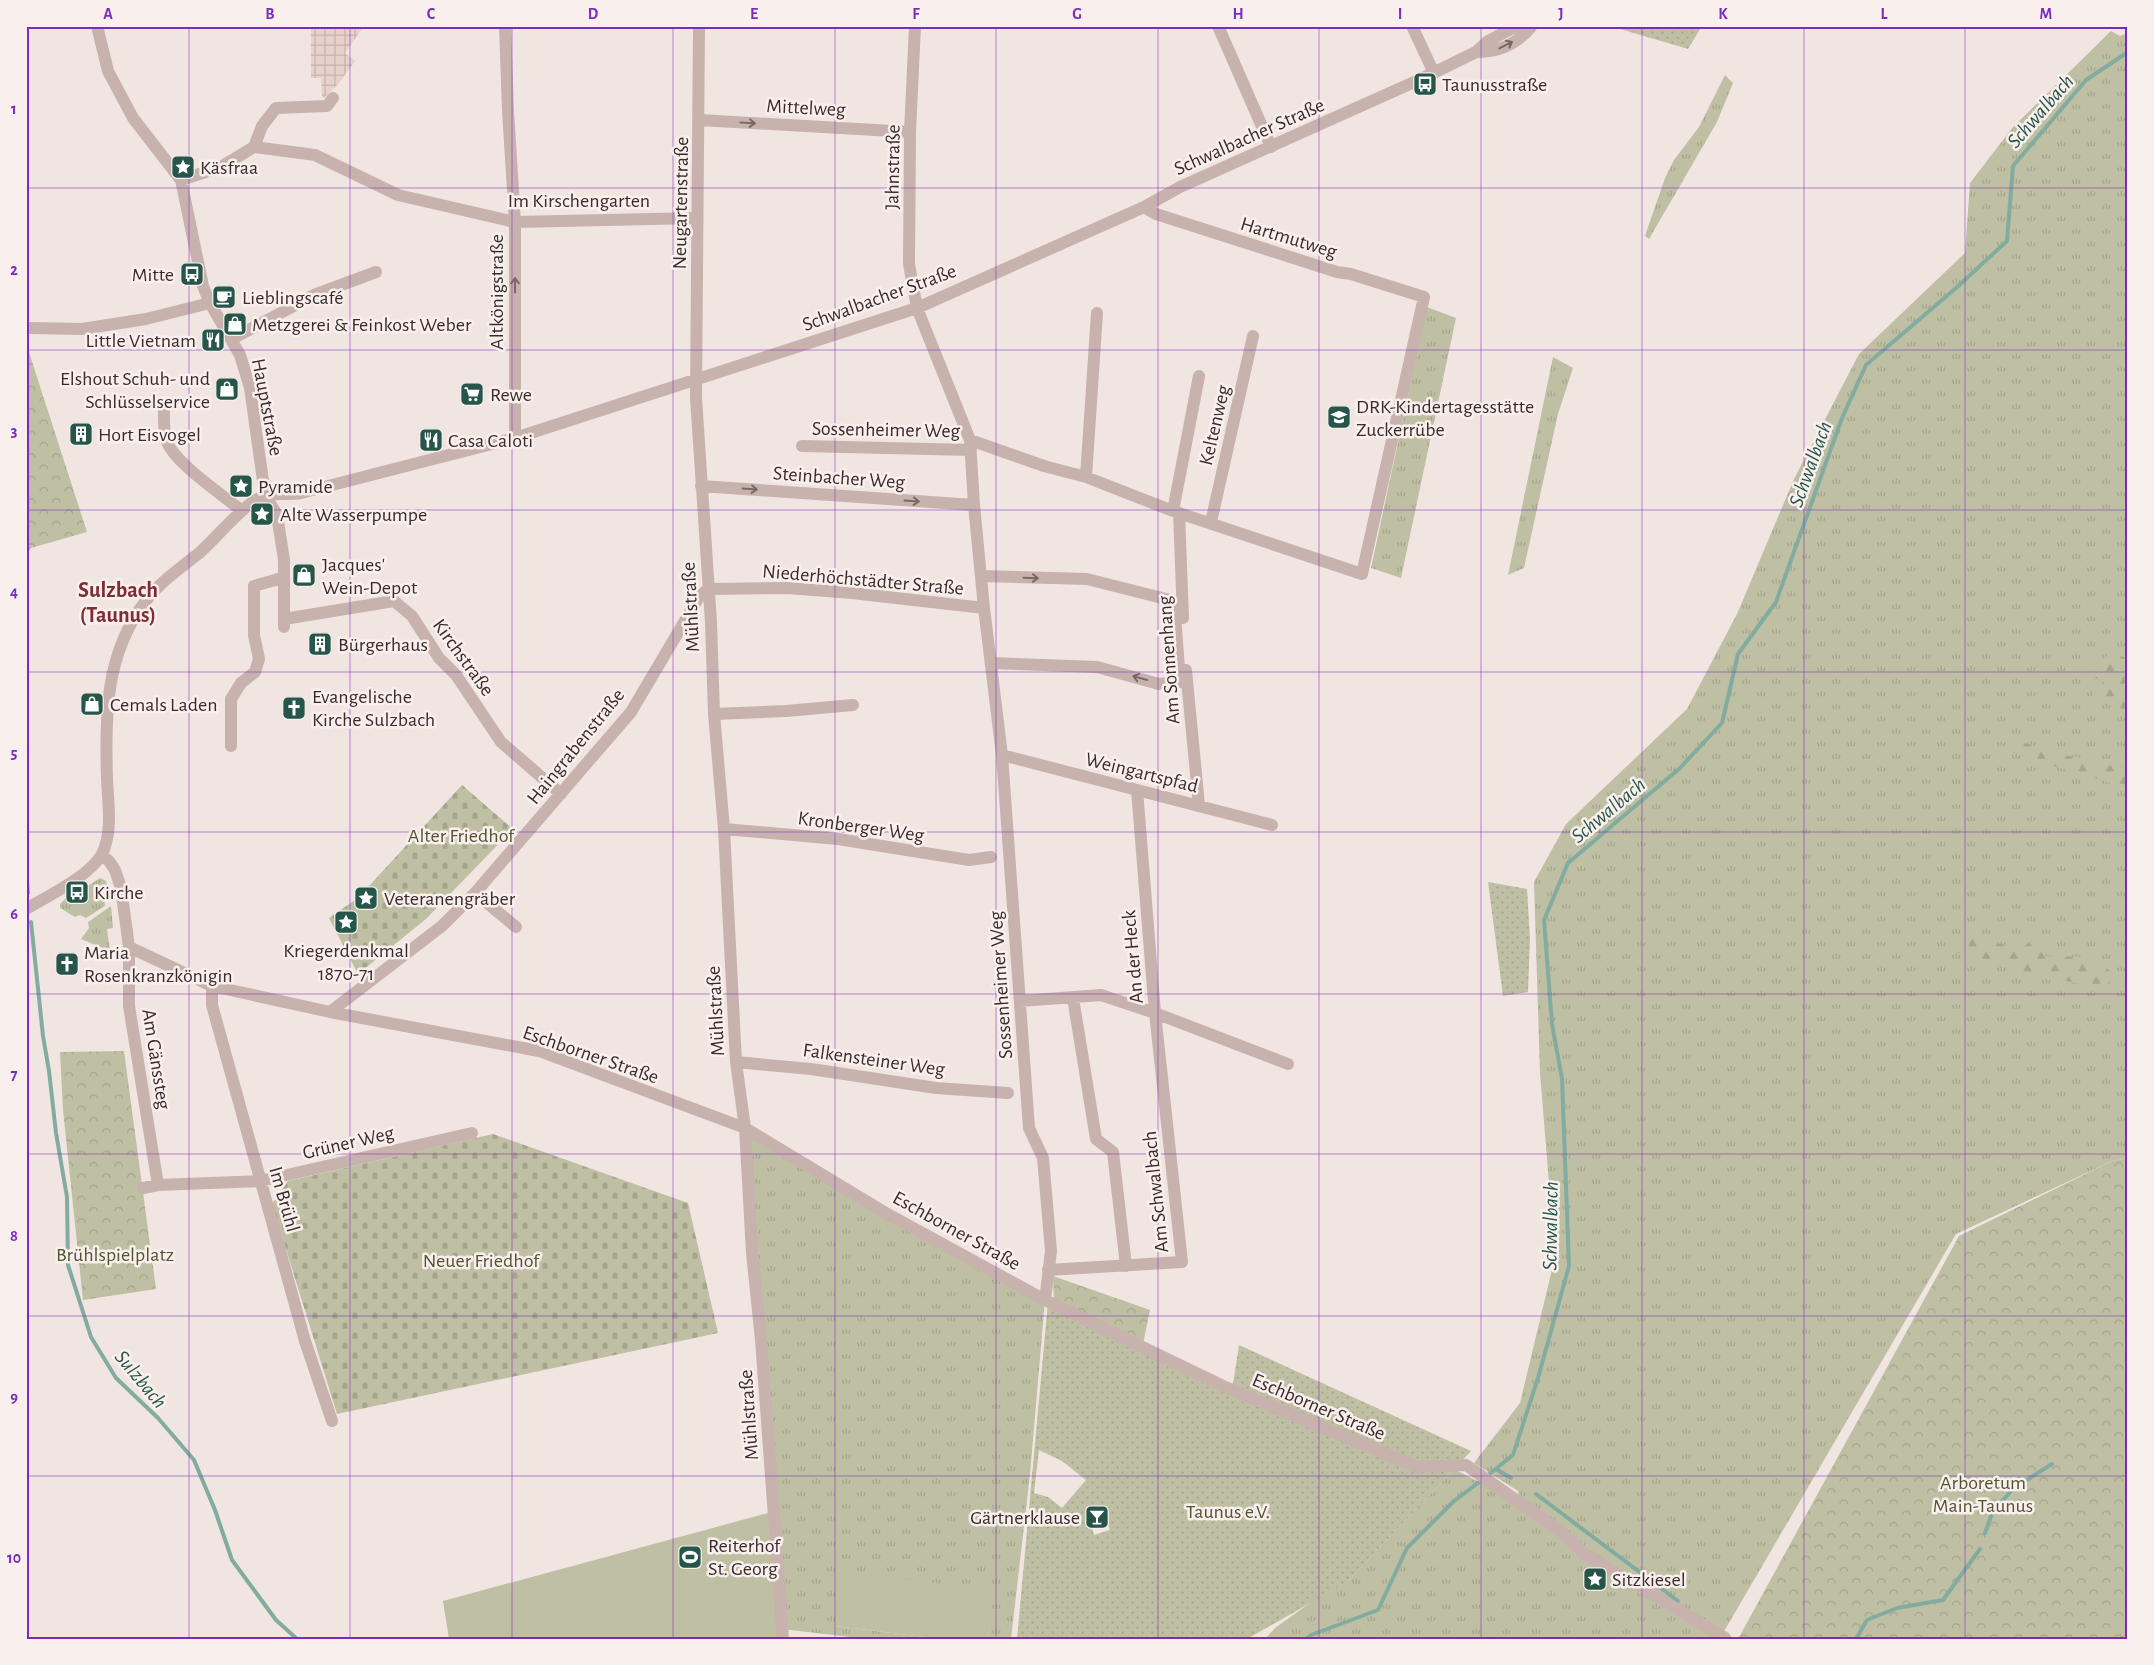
<svg xmlns="http://www.w3.org/2000/svg" width="2154" height="1665" viewBox="0 0 2154 1665" font-family="'Alegreya Sans',sans-serif">
	<style>
		.grass { fill: url(#grass-tufts) }
		.forest { fill: url(#forest-firs) }
		.cemetery { fill: url(#cemetery-stones) }
		.park { fill: url(#park-crowns) }
		.garden { fill: url(#garden-dots); fill-rule: evenodd }
		.pitch { fill: #bfbfa3 }
		.plaza { fill: url(#plaza-grid) }
		.lines { fill: none; stroke-linecap: round; stroke-linejoin: round }
		.stream { stroke: #83aca0; stroke-width: 4 }
		.minor { stroke: #c8b2ae; stroke-width: 12 }
		.oneway { stroke: #796866 }
		.grid { fill: none; stroke: #7b2cbf; stroke-width: 1; stroke-opacity: 0.55 }
		.labels { text-anchor: middle; stroke-width: 5; stroke-linejoin: round; paint-order: stroke }
		.poi-label { font-size: 20px; fill: #382c2c; stroke: #f9f0ee; text-anchor: start }
		.street-label { font-size: 20px; fill: #382c2c; stroke: #f9f0ee }
		.park-label { font-size: 20px; fill: #535432; stroke: #f9f0ee }
		.water-label { font-size: 21px; font-style: italic; fill: #255649; stroke: #f9f0ee }
		.quarter-label { font-size: 22px; font-weight: bold; fill: #7f2d35; stroke: #f9f0ee }
		.neatline { fill: none; stroke: #7b2cbf; stroke-width: 2 }
		.grid-label { font-size: 16px; text-anchor: middle; font-weight: bold; fill: #7b2cbf }
	</style>
	<defs>
		<pattern id="grass-tufts" width="24" height="20" patternUnits="userSpaceOnUse" patternTransform="scale(1.25)"><rect width="24" height="20" fill="#bfbfa3"/><path d="M3 7l-1-3M5 7V3M7 7l1-3M15 17l-1-3M17 17v-4M19 17l1-3" fill="none" stroke="#a5a48c"/></pattern>
		<pattern id="forest-firs" width="22" height="20" patternUnits="userSpaceOnUse" patternTransform="scale(1.25)"><rect width="22" height="20" fill="#bfbfa3"/><path d="M5 1l3.5 6h-7zM16 11l3.5 6h-7z" fill="#a5a48c"/></pattern>
		<pattern id="cemetery-stones" width="16" height="16" patternUnits="userSpaceOnUse" patternTransform="scale(1.25)"><rect width="16" height="16" fill="#bfbfa3"/><path d="M2 7V4a2 2 0 0 1 4 0v3zM10 15v-3a2 2 0 0 1 4 0v3z" fill="#a5a48c"/></pattern>
		<pattern id="park-crowns" width="20" height="18" patternUnits="userSpaceOnUse" patternTransform="scale(1.25)"><rect width="20" height="18" fill="#bfbfa3"/><path d="M2 6a3 3 0 1 1 6 0M12 15a3 3 0 1 1 6 0" fill="none" stroke="#a5a48c"/></pattern>
		<pattern id="garden-dots" width="8" height="8" patternUnits="userSpaceOnUse" patternTransform="scale(1.25)"><rect width="8" height="8" fill="#bfbfa3"/><path d="M2 2h.1M6 6h.1" fill="none" stroke="#a5a48c" stroke-width="1.8" stroke-linecap="round"/></pattern>
		<pattern id="plaza-grid" width="8" height="8" patternUnits="userSpaceOnUse" patternTransform="scale(1.25)"><rect width="8" height="8" fill="#e7d1ca"/><path d="M0 4h8M4 0v8" fill="none" stroke="#c7b4ae"/></pattern>
	</defs>
	<rect width="100%" height="100%" fill="#f1e5e2"/>
	<path class="grass" d="M2111 31 2120 36 2128 33V1158L2112 1161 1956 1234 1723 1633 1725 1639H1265L1275 1628 1314 1600 1347 1582 1454 1469 1520 1503 1518 1491 1474 1463 1520 1403 1555 1257 1540 1073 1534 882 1566 824 1687 709 1737 614 1794 479 1859 354 1965 253 1970 183 2013 127Z
		M1725 75 1733 83 1717 122 1649 239 1645 236 1665 178 1674 160 1699 127Z
		M1427 307 1456 318 1401 578 1371 568Z
		M1553 357 1573 368 1558 414 1524 568 1508 575Z
		M100 878 106 881 108 888 103 891 105 906 86 918 80 915 75 917 60 908V904L65 899 70 904 77 898 75 894Z
		M111 906 113 928 107 929 110 951 81 939 89 928 88 922Z
		M745 1128 1045 1300 1030 1474 1011 1639H988L993 1590 835 1626 941 1639H867L782 1629Z"/>
	<path class="forest" d="M2111 654 2128 658V711L2090 698 2096 691 2108 685 2095 678 2083 665 2101 666 2102 659Z
		M2019 741 2061 755 2097 760 2107 765 2128 768V788L2026 758 2012 752 2011 745Z
		M1966 937 2021 948 2034 940 2040 943V951L2046 956C2070 957 2099 953 2113 975L2110 982 2102 988 2036 975 1959 953 1956 947 1960 939Z"/>
	<path class="cemetery" d="M462 785 513 829 426 919 358 974 329 918 358 898Z
		M493 1134 688 1203 718 1333 337 1414 272 1204 288 1181Z"/>
	<path class="park" d="M26 343 87 532 31 548 26 557Z
		M124 1051 156 1289 83 1300 63 1110 60 1052Z
		M2128 1158V1639H1738L1959 1236 2112 1161Z
		M1053 1276 1150 1310 1143 1344 1054 1302Z"/>
	<path class="garden" d="M1610 26H1702L1688 49Z
		M1488 882 1527 889 1530 939 1528 992 1503 996Z
		M1048 1302 1232 1390 1239 1345 1471 1451 1347 1582 1247 1639H1017ZM1039 1450 1062 1461 1086 1480 1062 1508 1048 1497 1034 1493ZM1102 1507 1110 1530 1094 1535 1087 1512Z"/>
	<path class="pitch" d="M768 1513 783 1639H449L443 1601Z
		M841 1572 994 1590 988 1639H941L835 1626Z"/>
	<path class="plaza" d="M311 26H364L345 53 355 61 339 83 324 98 322 97 321 78H311Z"/>
	<g class="lines">
		<path class="stream" d="M26 871 28 893
			M31 922 43 1036 49 1071 56 1133 67 1197 68 1265 91 1337 116 1378 158 1418 194 1460 215 1510 232 1560 276 1620 297 1639
			M1496 1469 1511 1478
			M1487 1476 1513 1455 1538 1378 1569 1266 1562 1079 1552 1024 1544 920 1568 863 1680 768 1722 723 1738 654 1776 602 1842 418 1866 365 1956 288 2007 241 2013 166 2086 80 2128 52
			M1536 1494 1678 1601
			M1985 1533 1993 1511 2014 1488 2052 1464
			M1306 1639 1311 1635 1378 1610 1407 1548 1454 1501 1482 1480
			M1856 1639 1867 1620 1897 1608 1943 1600 1980 1549"/>
		<path class="minor" d="M97 26 108 71 133 118 181 180 203 286 210 303 240 355 250 388 265 495 277 515 284 560V627
			M505 26 508 111 515 222V438
			M699 26 696 398 711 622 714 714 724 829 736 1062 745 1128 752 1253 761 1340 783 1639
			M915 26 910 132 909 264 917 308 970 440 974 505 984 608 1002 755 1029 1128 1043 1158 1051 1251 1045 1300
			M1218 26 1271 147
			M1412 26 1433 71
			M1476 52C1498 52 1517 44 1531 27
			M700 120 910 132
			M254 147 262 126 276 108 327 106 333 98
			M181 180 221 167 254 147 315 155 398 195 515 222 697 218
			M30 328 82 329 146 319 210 303
			M232 339 314 295 376 272
			M164 407C164 418 163 433 167 442 176 464 223 495 242 511
			M970 440 1044 466 1086 477 1173 511 1362 574 1424 297 1351 274 1337 272 1156 214 1144 207
			M802 446 971 450
			M1086 477 1097 313
			M701 486 974 505
			M1173 511 1199 376
			M1179 513 1183 618
			M1211 522 1253 336
			M982 576 1087 579 1174 601 1180 682 1159 684 1097 667 991 663
			M284 619 394 601 412 616 439 658 456 675 501 742 561 794
			M1186 670 1199 805
			M714 714 786 711 853 705
			M231 746V699L241 683 255 672 259 659 254 635V586L282 578
			M1002 755 1272 825
			M724 829 838 839 969 860 991 857
			M102 855 109 861 115 870 121 888 129 947V1006L158 1185
			M475 893 516 927
			M26 909C48 896 90 876 102 854 113 832 108 803 107 779 105 717 105 654 145 602 159 583 180 568 198 554 215 540 247 499 267 495 278 493 290 495 301 493L515 438 917 308 1144 207 1180 187 1421 79 1476 52 1488 41 1513 28 1531 26
			M129 947 212 986 330 1012 539 1051 745 1128 884 1212 1045 1300 1223 1386 1417 1467 1466 1465 1559 1530 1585 1554 1725 1638
			M212 986V1005L305 1341 332 1421
			M1073 998 1096 1139 1113 1152 1126 1266
			M1020 1001 1101 995 1155 1013 1288 1064
			M330 1012 442 926 475 893 631 712 699 597 708 589 787 588 852 593 984 608
			M736 1062 811 1069 936 1088 1008 1093
			M143 1188 158 1185 260 1181 472 1133
			M1048 1270 1182 1262 1155 1013 1137 790"/>
	</g>
	<defs><path id="oneway-shaft" d="M-6 0H5M1.5-3L5.5 0L1.5 3" fill="none" stroke-width="1.6" stroke-linecap="round" stroke-linejoin="round" transform="scale(1.25)"/></defs>
	<g class="oneway">
		<use href="#oneway-shaft" transform="translate(1506 45) rotate(-27)"/>
		<use href="#oneway-shaft" transform="translate(748 123) rotate(3)"/>
		<use href="#oneway-shaft" transform="translate(515 285) rotate(-90)"/>
		<use href="#oneway-shaft" transform="translate(750 489) rotate(4)"/>
		<use href="#oneway-shaft" transform="translate(912 501) rotate(4)"/>
		<use href="#oneway-shaft" transform="translate(1031 578) rotate(2)"/>
		<use href="#oneway-shaft" transform="translate(1140 678) rotate(-165)"/>
	</g>
	<path class="grid" d="M189 26V1639M350 26V1639M512 26V1639M673 26V1639M835 26V1639M996 26V1639M1158 26V1639M1319 26V1639M1481 26V1639M1642 26V1639M1804 26V1639M1965 26V1639M26 188H2128M26 350H2128M26 510H2128M26 672H2128M26 832H2128M26 994H2128M26 1154H2128M26 1316H2128M26 1476H2128"/>
	<defs>
		<g id="bus-square" transform="scale(1.25)"><rect x="-9" y="-9" width="18" height="18" rx="4" fill="#255649" stroke="#f9f0ee"/><path d="M-5-6H5V4H4V6H2V4H-2V6H-4V4H-5ZM-3.5-4V0h7V-4ZM-3.5 1.2v1.5H-2V1.2ZM2 1.2v1.5H3.5V1.2Z" fill="#fff"/></g>
		<g id="sight-square" transform="scale(1.25)"><rect x="-9" y="-9" width="18" height="18" rx="4" fill="#255649" stroke="#f9f0ee"/><path d="M0-6L1.8-2.2L6-1.7L2.9 1.2L3.7 5.4L0 3.3L-3.7 5.4L-2.9 1.2L-6-1.7L-1.8-2.2Z" fill="#fff"/></g>
		<g id="cafe-square" transform="scale(1.25)"><rect x="-9" y="-9" width="18" height="18" rx="4" fill="#255649" stroke="#f9f0ee"/><path d="M-5.5-4.5H6V0H3Q3 3.5 0 3.5H-2.5Q-5.5 3.5-5.5 0ZM3-3.2v2h1.7v-2ZM-6 4.5H4V6H-6Z" fill="#fff"/></g>
		<g id="shop-square" transform="scale(1.25)"><rect x="-9" y="-9" width="18" height="18" rx="4" fill="#255649" stroke="#f9f0ee"/><path d="M-5-2.5h2.3a2.7 3.5 0 0 1 5.4 0H5L5.5 6h-11ZM-1.5-2.5h3a1.5 2.3 0 0 0-3 0Z" fill="#fff"/></g>
		<g id="restaurant-square" transform="scale(1.25)"><rect x="-9" y="-9" width="18" height="18" rx="4" fill="#255649" stroke="#f9f0ee"/><path d="M-5-6h1v4h1v-4h1v4h1v-4h1v5L-1.5 .5V6h-2V.5L-5-1ZM5-6V6H3V1.5H1.5Q1.5-4 5-6Z" fill="#fff"/></g>
		<g id="supermarket-square" transform="scale(1.25)"><rect x="-9" y="-9" width="18" height="18" rx="4" fill="#255649" stroke="#f9f0ee"/><path d="M-6-5.5h2.5l.6 2H6L4.5 2H-2.5L-4.4-4H-6ZM-1.5 3.2a1.3 1.3 0 1 0 .1 0ZM3 3.2a1.3 1.3 0 1 0 .1 0Z" fill="#fff"/></g>
		<g id="school-square" transform="scale(1.25)"><rect x="-9" y="-9" width="18" height="18" rx="4" fill="#255649" stroke="#f9f0ee"/><path d="M0-5L7-2L0 1L-7-2ZM-4 1L0 2.5L4 1V4Q0 6-4 4Z" fill="#fff"/></g>
		<g id="building-square" transform="scale(1.25)"><rect x="-9" y="-9" width="18" height="18" rx="4" fill="#255649" stroke="#f9f0ee"/><path d="M-4-6H4V6H1V3H-1V6H-4ZM-2.5-4.3h1.7v1.8h-1.7ZM.8-4.3h1.7v1.8H.8ZM-2.5-1h1.7V.8h-1.7ZM.8-1h1.7V.8H.8Z" fill="#fff"/></g>
		<g id="church-square" transform="scale(1.25)"><rect x="-9" y="-9" width="18" height="18" rx="4" fill="#255649" stroke="#f9f0ee"/><path d="M-1.2-6h2.4v3.5h3.3v2.4h-3.3V6h-2.4V-.1h-3.3v-2.4h3.3Z" fill="#fff"/></g>
		<g id="bar-square" transform="scale(1.25)"><rect x="-9" y="-9" width="18" height="18" rx="4" fill="#255649" stroke="#f9f0ee"/><path d="M-6-5H6L.8 .8V4.5H3.5V6h-7V4.5H-.8V.8Z" fill="#fff"/></g>
		<g id="stadium-square" transform="scale(1.25)"><rect x="-9" y="-9" width="18" height="18" rx="4" fill="#255649" stroke="#f9f0ee"/><path d="M0-5a6.5 5 0 1 0 0 10a6.5 5 0 1 0 0-10ZM-3.5-1.8h7v3.6h-7Z" fill="#fff"/></g>
	</defs>
	<g fill-rule="evenodd">
		<use href="#bus-square" x="1425" y="84"/>
		<use href="#sight-square" x="183" y="167"/>
		<use href="#bus-square" x="192" y="274"/>
		<use href="#cafe-square" x="224" y="297"/>
		<use href="#shop-square" x="235" y="324"/>
		<use href="#restaurant-square" x="213" y="340"/>
		<use href="#shop-square" x="227" y="389"/>
		<use href="#supermarket-square" x="472" y="394"/>
		<use href="#school-square" x="1339" y="417"/>
		<use href="#building-square" x="81" y="434"/>
		<use href="#restaurant-square" x="431" y="440"/>
		<use href="#sight-square" x="241" y="486"/>
		<use href="#sight-square" x="262" y="514"/>
		<use href="#shop-square" x="304" y="575"/>
		<use href="#building-square" x="320" y="644"/>
		<use href="#shop-square" x="92" y="704"/>
		<use href="#church-square" x="294" y="708"/>
		<use href="#bus-square" x="77" y="892"/>
		<use href="#sight-square" x="366" y="898"/>
		<use href="#sight-square" x="346" y="922"/>
		<use href="#church-square" x="67" y="964"/>
		<use href="#bar-square" x="1097" y="1517"/>
		<use href="#stadium-square" x="690" y="1557"/>
		<use href="#sight-square" x="1595" y="1579"/>
	</g>
	<g class="labels">
		<g class="poi-label">
			<text x="1442" y="91">Taunusstraße</text>
			<text x="200" y="174">Käsfraa</text>
			<text x="174" y="281" text-anchor="end">Mitte</text>
			<text x="242" y="304">Lieblingscafé</text>
			<text x="252" y="331">Metzgerei &amp; Feinkost Weber</text>
			<text x="196" y="347" text-anchor="end">Little Vietnam</text>
			<text x="210" y="385" text-anchor="end">Elshout Schuh- und<tspan x="210" dy="23">Schlüsselservice</tspan></text>
			<text x="490" y="401">Rewe</text>
			<text x="1356" y="413">DRK-Kindertagesstätte<tspan x="1356" dy="23">Zuckerrübe</tspan></text>
			<text x="98" y="441">Hort Eisvogel</text>
			<text x="448" y="447">Casa Caloti</text>
			<text x="258" y="493">Pyramide</text>
			<text x="280" y="521">Alte Wasserpumpe</text>
			<text x="322" y="571">Jacques'<tspan x="322" dy="23">Wein-Depot</tspan></text>
			<text x="338" y="651">Bürgerhaus</text>
			<text x="312" y="703">Evangelische<tspan x="312" dy="23">Kirche Sulzbach</tspan></text>
			<text x="110" y="711">Cemals Laden</text>
			<text x="94" y="899">Kirche</text>
			<text x="384" y="905">Veteranengräber</text>
			<text x="346" y="957" text-anchor="middle">Kriegerdenkmal<tspan x="346" dy="23">1870-71</tspan></text>
			<text x="84" y="959">Maria<tspan x="84" dy="23">Rosenkranzkönigin</tspan></text>
			<text x="1080" y="1524" text-anchor="end">Gärtnerklause</text>
			<text x="708" y="1552">Reiterhof<tspan x="708" dy="23">St. Georg</tspan></text>
			<text x="1612" y="1586">Sitzkiesel</text>
		</g>
		<g class="street-label">
			<text transform="translate(806 107) rotate(3)" y="7">Mittelweg</text>
			<text transform="translate(1249 136) rotate(-24)" y="7">Schwalbacher Straße</text>
			<text transform="translate(892 167) rotate(-89)" y="7">Jahnstraße</text>
			<text x="579" y="207">Im Kirschengarten</text>
			<text transform="translate(680 203) rotate(-89)" y="7">Neugartenstraße</text>
			<text transform="translate(1289 237) rotate(17)" y="7">Hartmutweg</text>
			<text transform="translate(496 292) rotate(-90)" y="7">Altkönigstraße</text>
			<text transform="translate(879 297) rotate(-20)" y="7">Schwalbacher Straße</text>
			<text transform="translate(268 407) rotate(79)" y="7">Hauptstraße</text>
			<text transform="translate(1214 425) rotate(-77)" y="7">Keltenweg</text>
			<text transform="translate(886 429) rotate(1)" y="7">Sossenheimer Weg</text>
			<text transform="translate(839 477) rotate(4)" y="7">Steinbacher Weg</text>
			<text transform="translate(863 579) rotate(5)" y="7">Niederhöchstädter Straße</text>
			<text transform="translate(690 607) rotate(-93)" y="7">Mühlstraße</text>
			<text transform="translate(464 657) rotate(54)" y="7">Kirchstraße</text>
			<text transform="translate(1168 660) rotate(-94)" y="7">Am Sonnenhang</text>
			<text transform="translate(575 746) rotate(-51)" y="7">Haingrabenstraße</text>
			<text transform="translate(1142 772) rotate(14)" y="7">Weingartspfad</text>
			<text transform="translate(861 826) rotate(8)" y="7">Kronberger Weg</text>
			<text transform="translate(1132 957) rotate(-95)" y="7">An der Heck</text>
			<text transform="translate(1000 985) rotate(-94)" y="7">Sossenheimer Weg</text>
			<text transform="translate(715 1011) rotate(-93)" y="7">Mühlstraße</text>
			<text transform="translate(591 1054) rotate(19)" y="7">Eschborner Straße</text>
			<text transform="translate(157 1059) rotate(81)" y="7">Am Gänssteg</text>
			<text transform="translate(874 1059) rotate(8)" y="7">Falkensteiner Weg</text>
			<text transform="translate(348 1142) rotate(-13)" y="7">Grüner Weg</text>
			<text transform="translate(1155 1192) rotate(-96)" y="7">Am Schwalbach</text>
			<text transform="translate(285 1199) rotate(74)" y="7">Im Brühl</text>
			<text transform="translate(957 1230) rotate(29)" y="7">Eschborner Straße</text>
			<text transform="translate(1319 1406) rotate(23)" y="7">Eschborner Straße</text>
			<text transform="translate(748 1415) rotate(-94)" y="7">Mühlstraße</text>
		</g>
		<g class="park-label">
			<text x="461" y="842">Alter Friedhof</text>
			<text x="115" y="1261">Brühlspielplatz</text>
			<text x="481" y="1267">Neuer Friedhof</text>
			<text x="1983" y="1489">Arboretum<tspan x="1983" dy="23">Main-Taunus</tspan></text>
			<text x="1228" y="1518">Taunus e.V.</text>
		</g>
		<g class="water-label">
			<text transform="translate(2040 111) rotate(-49)" y="7">Schwalbach</text>
			<text transform="translate(1810 464) rotate(-70)" y="7">Schwalbach</text>
			<text transform="translate(1608 810) rotate(-40)" y="7">Schwalbach</text>
			<text transform="translate(1550 1226) rotate(-89)" y="7">Schwalbach</text>
			<text transform="translate(141 1379) rotate(50)" y="7">Sulzbach</text>
		</g>
		<g class="quarter-label">
			<text x="118" y="597">Sulzbach<tspan x="118" dy="25">(Taunus)</tspan></text>
		</g>
	</g>
	<rect width="2154" height="1665" fill="none" stroke="#f9f0ee" stroke-width="55"/>
	<rect x="28" y="28" width="2098" height="1610" class="neatline"/>
	<g class="grid-label">
		<text x="108" y="19">A</text>
		<text x="270" y="19">B</text>
		<text x="431" y="19">C</text>
		<text x="593" y="19">D</text>
		<text x="754" y="19">E</text>
		<text x="916" y="19">F</text>
		<text x="1077" y="19">G</text>
		<text x="1238" y="19">H</text>
		<text x="1400" y="19">I</text>
		<text x="1561" y="19">J</text>
		<text x="1723" y="19">K</text>
		<text x="1884" y="19">L</text>
		<text x="2046" y="19">M</text>
		<text x="14" y="114">1</text>
		<text x="14" y="275">2</text>
		<text x="14" y="436">3</text>
		<text x="14" y="597">4</text>
		<text x="14" y="758">5</text>
		<text x="14" y="919">6</text>
		<text x="14" y="1080">7</text>
		<text x="14" y="1241">8</text>
		<text x="14" y="1402">9</text>
		<text x="14" y="1563">10</text>
	</g>
</svg>
